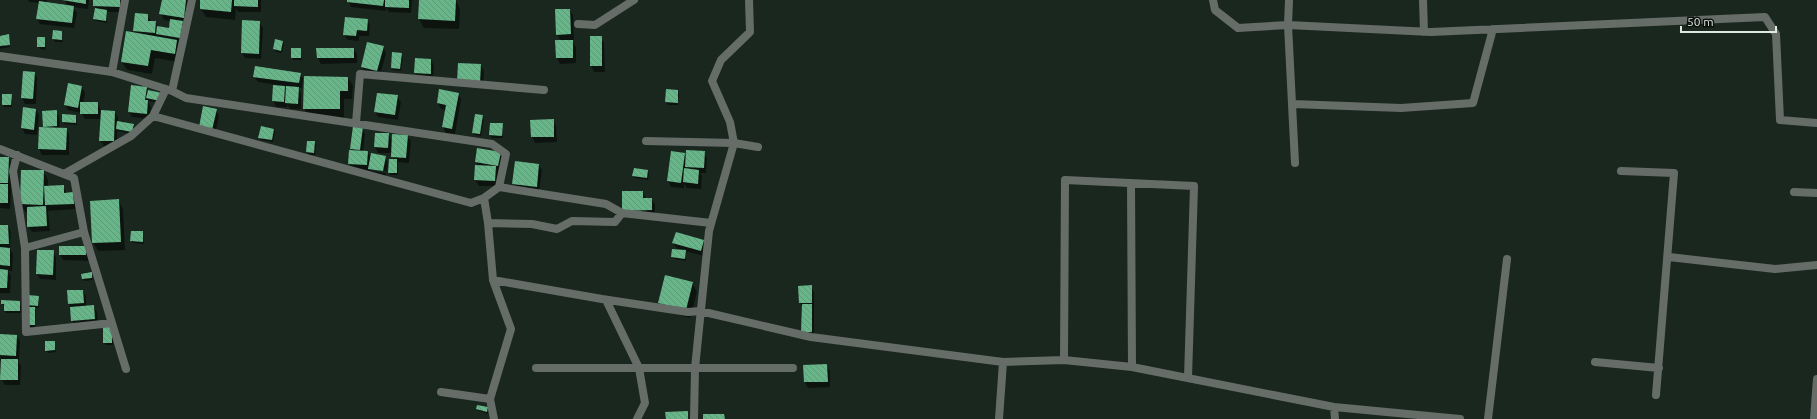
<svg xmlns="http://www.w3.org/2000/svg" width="1817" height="419" viewBox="0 0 1817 419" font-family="Ubuntu,sans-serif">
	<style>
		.shadow { fill: #0007; fill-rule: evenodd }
		.building { fill: url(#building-back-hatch) }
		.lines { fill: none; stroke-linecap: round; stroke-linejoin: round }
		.minor { stroke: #666d68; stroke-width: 8 }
	</style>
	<defs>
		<pattern id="building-back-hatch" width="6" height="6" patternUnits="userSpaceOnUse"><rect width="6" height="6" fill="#67b589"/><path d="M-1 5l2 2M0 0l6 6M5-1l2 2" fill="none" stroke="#5e9978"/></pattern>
	</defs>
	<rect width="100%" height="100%" fill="#1a271f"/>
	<path class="shadow" d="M28 0H47V3L68 6 65 0H89L88 9 73 7 77 13 74 28 40 24 37 19 40 3 29 2Z
		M94 0H123V12H107V23L96 21 94 19 96 9Z
		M163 0H193L192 2 187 1 189 4 183 43 178 42 181 49 179 62 155 58 152 74 127 70 122 62 135 34 134 31 147 15 151 21 156 22 158 27 169 29 171 21 164 20 161 14Z
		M201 0H261V12H238L236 8 235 20 206 17 201 9Z
		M348 0H412L411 13 389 12 386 7V11L351 7Z
		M420 0H456L460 9 459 29 424 28 419 19Z
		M569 10 573 15 574 40H572L576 47V63L560 64 557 58 561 41 557 35Z
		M367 20 370 25 369 36H359V41L348 40 344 35Z
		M259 22 263 28 261 59 245 58 242 53Z
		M61 32 63 42H55L53 39Z
		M0 37H8L10 47 0 49Z
		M591 37H601L604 43 605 72H594L591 66Z
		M45 38 46 50 40 49 38 47Z
		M282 41 284 44 282 53 276 52 274 49Z
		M383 47 386 53 380 76 365 73 362 67Z
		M300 49 302 60H293L292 58Z
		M317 49H354L357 54V63L321 64 318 58Z
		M401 54 403 57 401 71 393 70 392 68Z
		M416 60H431L434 66 433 80 419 79 415 73Z
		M481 65 484 71 483 88 461 87 458 81Z
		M34 72 37 78 36 104H25L22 98Z
		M300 74 303 79 302 88H298L301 93V109H290L287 104V107H276L273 101 274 86 278 87V85L258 82 254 77ZM284 86H287V91Z
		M348 78 353 86 352 99H344V118L309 117 304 108Z
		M82 87 85 93 83 103H98L101 111 115 112 118 118V122L133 125 135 128 133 134 117 131V147L104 146 100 140 102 119H85L81 113 68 110 65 105Z
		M146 88 161 103 148 101 151 107 149 119 132 117 129 112Z
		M440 90 458 93 461 99 455 134 446 133 443 127 446 110 441 109 438 103Z
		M667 90 678 91 679 94 678 105H668L666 102Z
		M11 95 12 107H4L3 104Z
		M397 96 401 102 398 120 378 117 375 112Z
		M204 108 216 110 219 116 215 135Z
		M36 110 39 115 37 135 25 134 22 128Z
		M56 111 59 117 60 129H66L69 134V155H42L39 149 44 128 43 112Z
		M76 116 77 125 64 124 63 122Z
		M482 116 484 119 481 136 475 135 473 133Z
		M553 120 556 126 557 142 535 143 532 137 531 121Z
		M502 124 503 138H492L490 135Z
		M362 128 365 134 363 152H368L371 159 385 157 388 163 387 171 372 169V171L386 173V177L373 174 371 171 353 169 349 164 353 151 351 149Z
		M274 129 275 132 273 142 261 140 259 137Z
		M376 134H388L393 142 407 136 411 141 409 163 398 162V175H391L389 173 394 160 392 153H378L375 147Z
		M315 142 316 145 315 155H309L307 152Z
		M704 152 707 158 706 173H700L702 176 701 189 687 188 684 183V188L671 187 668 181 684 154 687 159Z
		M500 153 503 159 501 171 497 170 499 173 498 186H479L475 180 476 166 479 167 476 161Z
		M0 158H8L13 166 10 209 0 208Z
		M538 165 542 170 539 192 516 190 513 184Z
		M43 171 48 180V187L63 186 67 194 73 193 76 209 48 211 50 231 32 232 28 226V212H25L21 204Z
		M648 171 649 174 648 180 635 178 633 176Z
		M643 192 646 199H651L655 204V215L626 216Z
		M118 200 123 209 125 250 98 251 93 243Z
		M0 226H8L11 232 10 249 13 254 12 271H8L11 276 10 293H0Z
		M143 232 144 244 133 243 131 241Z
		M703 241 707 246 704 256 685 251 686 254V261L674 259 672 257 678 250 673 243Z
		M86 247 89 261 63 260 60 255Z
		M53 251 56 257V280L40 279 37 274Z
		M91 273 93 280 84 281 83 279Z
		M692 283 697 292 690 318 664 311 659 303Z
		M811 286 814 292V337H805L803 308 800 303Z
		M83 291 86 296V307L94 306 97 312 98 324 75 326 72 320 71 308 69 304Z
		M39 297V308L34 307 36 311 35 328 29 327 31 308 28 305Z
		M2 302H20L21 313H6Z
		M113 331V345H106L104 343Z
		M0 335 16 336 20 341 19 361H18L21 366 20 385H5L1 379Z
		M54 342 56 352 48 353 46 350Z
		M826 365 830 371V387L808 388 805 382 804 366Z
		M488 408V414L479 411 477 409Z"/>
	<path class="building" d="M62 0H86V4Z
		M93 0H120V7L93 6Z
		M162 0H186L184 18 159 14Z
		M200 0H232L231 12 200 9Z
		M234 0H258V7L234 6Z
		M347 0H384L383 6 347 2Z
		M385 0H409V8L385 7Z
		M419 0H456L455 21 418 19Z
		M39 1 74 6 72 23 36 19Z
		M95 8 107 10 106 21 93 19Z
		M555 9H570L571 34 556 35Z
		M135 13 148 14V21H156L155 33 133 31Z
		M345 17 368 19 367 31 357 30 356 36 343 35Z
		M170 19 183 21 180 38 156 34 157 26 169 28Z
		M242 20 260 21 259 54 241 53Z
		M53 30 62 31V40L52 39Z
		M126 31 177 40 175 54 151 50 148 66 121 62Z
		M9 34 10 45 0 46V36Z
		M590 36H602V66H590Z
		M37 37H45V47H37Z
		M275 39 283 41 281 51 273 49Z
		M555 40H573V58H556Z
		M367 42 384 46 377 71 361 67Z
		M291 48H301V58H291Z
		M316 48H354V58H317Z
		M392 52 402 53 400 69 391 68Z
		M415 58 431 59V74L414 73Z
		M458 63 481 64 480 83 457 82Z
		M255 66 301 73 299 83 253 77Z
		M23 71 35 72 33 99 21 98Z
		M304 76 348 77V91H340V109H303Z
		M68 83 82 86 78 108 64 105Z
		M131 85 147 87 145 100H148L147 114 128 112Z
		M273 85 285 86 284 102 272 101Z
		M286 86 299 87 298 104 285 103Z
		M439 89 459 93 452 129 442 127 446 105 437 103Z
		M666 89 678 90V103L665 102Z
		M148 90 162 93 160 101 146 98Z
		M377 93 398 95 395 115 374 112Z
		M2 94H12L11 105H2Z
		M80 102H98V114H80Z
		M203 106 217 109 212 130 199 127Z
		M23 107 36 109 34 130 21 128Z
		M57 110V126L43 127 42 111Z
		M101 110 115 111 114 141H99Z
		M62 114 76 115V123L62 122Z
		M475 114 483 115 480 134 472 133Z
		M554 119V137H531L530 120Z
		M117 121 134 124 132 132 116 129Z
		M490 123H503L502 136 489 135Z
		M261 126 274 129 272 140 258 138Z
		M353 126 363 127 360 150 350 149Z
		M39 127 67 128 66 150 38 149Z
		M375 133H389L388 148 374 147Z
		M392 134 408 135 406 158 391 157Z
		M307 141H315L314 153 306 152Z
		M477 148 501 152 498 166 475 162Z
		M349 150 368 151 367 165 348 164Z
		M686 150 705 151 704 168 685 167Z
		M671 151 685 153 681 183 667 181Z
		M371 153 386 156 383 171 368 169Z
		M0 157H9L8 183H0Z
		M389 159H397V173H388Z
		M515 161 539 164 537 187 512 184Z
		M475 165 496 166 495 181 474 180Z
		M634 168 648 170 647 178 632 176Z
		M684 168 699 170 698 184 683 182Z
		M21 170H44L43 205 20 204Z
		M0 184H8V203H0Z
		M64 185V193L73 192 74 204 45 205 44 186Z
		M622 191H643V198H652V210L622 211Z
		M119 199 121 242 92 243 90 201Z
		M46 206 47 226 27 227V207Z
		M0 225H8L9 244H0Z
		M131 231H143V242L130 241Z
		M676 232 704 240 701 251 672 243Z
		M59 246H86V255H59Z
		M0 247 10 248V266L0 265Z
		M672 249 686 250 685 259 671 257Z
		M37 250H54L53 275 36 274Z
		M0 269 8 270 7 288H0Z
		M92 272V278L82 279 81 274Z
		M665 275 693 282 686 310 658 303Z
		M812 285V303H799L798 286Z
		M67 290H83L84 303 68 304Z
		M28 295 39 296 38 306 27 305Z
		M1 300 20 301V311H4V304H1Z
		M802 304H812V332H801Z
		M94 305 95 319 71 321 70 307Z
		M27 307H35V325H27Z
		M103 327H112V343H103Z
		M0 334 17 335 16 356 0 355Z
		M45 341H55V350L45 351Z
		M1 359H18V380H0Z
		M827 364 828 382H804L803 365Z
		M477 405 488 407 487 412 476 409Z
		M688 411V419H666L665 412Z
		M703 414H724L725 419H703Z"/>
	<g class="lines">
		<path class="minor" d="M1213 0 1215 10 1238 28 1288 25 1431 32 1765 17 1776 34 1780 120 1817 123
			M1289 0 1288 25 1295 163
			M1423 0 1424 32
			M578 24 595 25 634 0
			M0 56 112 72 172 91 192 0
			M112 72 125 0
			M172 91 186 98 492 144 506 154 499 187 484 198 488 223 493 280
			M1293 104 1401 108 1473 103 1493 29
			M153 116 471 203 484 198
			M356 123 360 74 544 90
			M646 141 734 143 758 147
			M0 149 74 178 84 232 126 369
			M17 155 13 171 25 248 26 332 112 323
			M1621 171 1674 173 1656 395
			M64 174 131 136 153 116 166 89
			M1131 183 1132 367
			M499 187 606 204 622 213 711 223
			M1794 192 1817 193
			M488 223 532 224 557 229 572 221 615 222 622 213
			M25 248 84 232
			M1669 257 1775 269 1817 265
			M606 300 639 368 645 403 637 419
			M1064 360 1065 180 1194 186 1188 378
			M1595 362 1659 368
			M536 368H793
			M441 392 490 399
			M1334 407 1335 419
			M494 419 490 399 511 329 493 280 602 299 688 312 700 311 811 337 1003 362 1064 360 1132 367 1334 407 1460 419
			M694 419 695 368 709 231 734 143 730 122 712 81 721 60 750 32 749 0
			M999 419 1003 362
			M1488 419 1507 259
			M1814 419 1817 379"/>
	</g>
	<path d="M1681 26v6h95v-6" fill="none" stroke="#dfe8e2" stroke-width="2"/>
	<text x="1687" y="26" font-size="12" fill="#dfe8e2" stroke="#090f0b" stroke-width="3" paint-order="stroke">50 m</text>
</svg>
